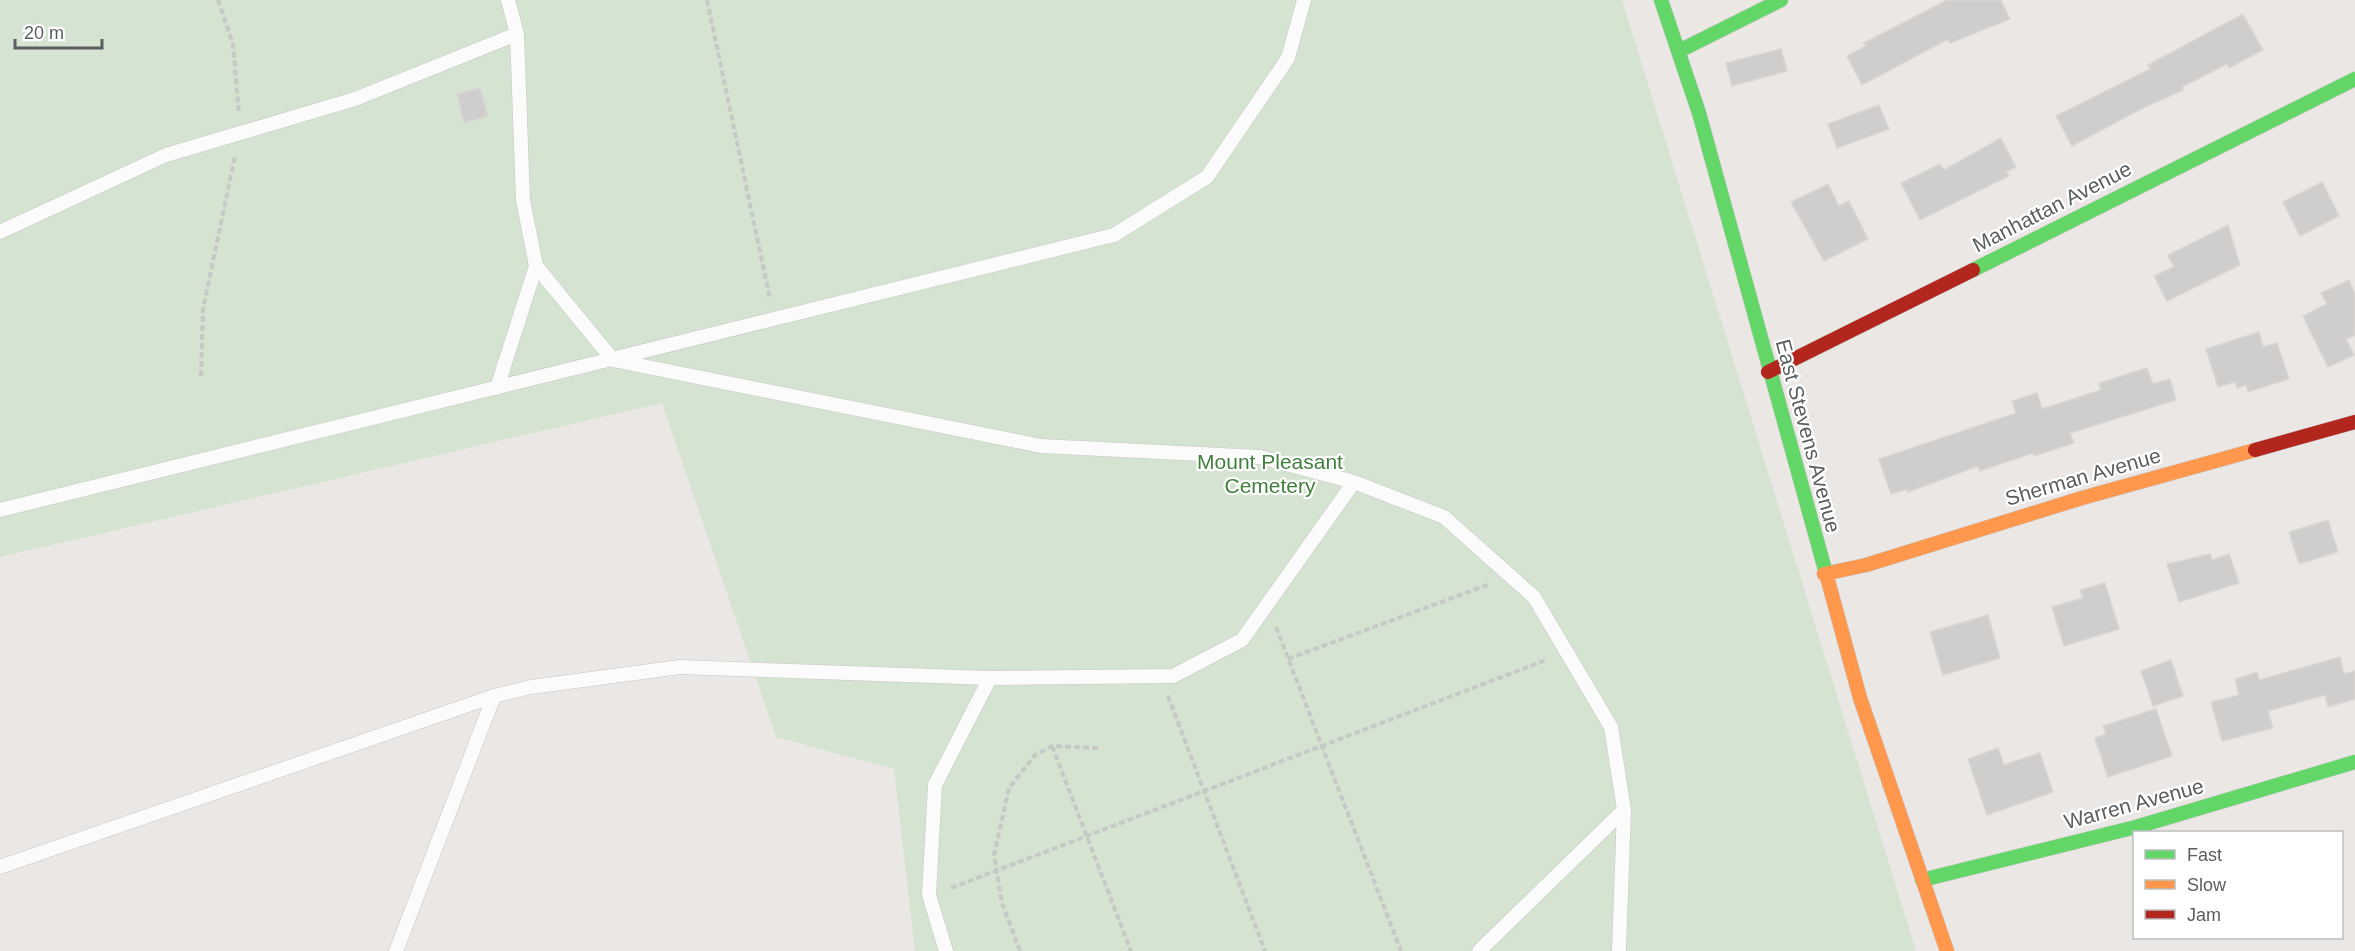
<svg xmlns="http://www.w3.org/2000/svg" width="2355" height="951" viewBox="0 0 2355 951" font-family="Helvetica,sans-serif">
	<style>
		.green { fill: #d5e4d1 }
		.building { fill: #d0cecd; stroke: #d9d6d4; stroke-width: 1.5 }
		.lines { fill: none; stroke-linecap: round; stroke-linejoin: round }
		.lane-casing { stroke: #c6c6c6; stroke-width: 15 }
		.fast-casing { stroke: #c6c6c6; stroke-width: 15 }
		.slow-casing { stroke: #c6c6c6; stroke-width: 15 }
		.jam-casing { stroke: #c6c6c6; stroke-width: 15 }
		.path { stroke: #c5cac7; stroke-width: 4; stroke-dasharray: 6 3; stroke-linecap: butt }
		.lane { stroke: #fcfbfb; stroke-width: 14 }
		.fast { stroke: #63d668; stroke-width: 14 }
		.slow { stroke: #ff974d; stroke-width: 14 }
		.jam { stroke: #b3261e; stroke-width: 14 }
		.labels { text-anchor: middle; stroke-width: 4.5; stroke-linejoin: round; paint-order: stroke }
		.street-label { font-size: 21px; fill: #5a5e61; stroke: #fff }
		.park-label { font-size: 21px; fill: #407f3c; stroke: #fff }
	</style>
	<rect width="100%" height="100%" fill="#eae7e4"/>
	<path class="green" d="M0 0H1622L1916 951H915L894 769 776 737 662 403 0 557Z"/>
	<path class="building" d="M1947 0H2001L2010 19 1950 43 1948 39 1862 85 1847 56 1866 46 1864 43Z
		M2243 14 2263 50 2229 68 2227 64 2182 87 2183 90 2141 109 2072 146 2056 116 2150 69 2148 65Z
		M1781 49 1787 71 1732 86 1726 63Z
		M480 88 488 116 464 123 457 94Z
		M1879 105 1889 129 1837 148 1828 124Z
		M2001 138 2016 167 2006 172 2009 176 1920 220 1901 183 1940 164 1944 170Z
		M2322 182 2339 216 2300 236 2283 202Z
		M1828 184 1839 206 1849 201 1868 239 1824 261 1791 202Z
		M2228 225 2240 265 2167 301 2154 276 2174 267 2168 255Z
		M2349 280 2355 294V335L2346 339 2354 355 2328 367 2303 316 2327 304 2321 293Z
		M2259 332 2263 347 2277 343 2289 379 2248 392 2246 385 2237 388 2235 382 2218 387 2206 349Z
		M2147 368 2153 384 2170 379 2176 400 2070 433 2074 443 2034 456 2033 453 1980 471 1978 466 1908 492 1907 489 1891 494 1879 459 2016 413 2012 401 2037 393 2042 409 2101 390 2099 383Z
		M2328 520 2338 552 2299 564 2289 532Z
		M2210 554 2212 560 2229 554 2239 583 2179 602 2167 564Z
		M2105 583 2119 629 2064 646 2052 607 2083 598 2080 590Z
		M1988 615 2000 658 1943 675 1930 632Z
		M2340 657 2344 674 2355 671V699L2328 707 2325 695 2268 711 2273 728 2222 741 2211 702 2239 695 2235 679 2257 672 2259 680Z
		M2171 660 2183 696 2153 706 2141 671Z
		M2156 709 2172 756 2108 777 2095 738 2106 734 2103 726Z
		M1998 748 2004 765 2040 753 2053 792 1987 815 1968 759Z"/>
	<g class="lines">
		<g class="lane-casing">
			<path id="lane" d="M508 0 517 34 523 200 536 266 613 360 1041 446 1260 457 1354 482 1444 517 1534 597 1611 727 1624 810 1619 951
				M0 232 166 155 355 99 517 34
				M497 388 536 266
				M0 510 1114 235 1207 177 1288 58 1304 0
				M0 867 494 696
				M396 951 494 696 531 687 680 667 990 678
				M946 951 929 895 935 785 990 678 1173 676 1242 640 1354 482
				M1479 951 1624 810"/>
		</g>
		<g class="fast-casing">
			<path id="fast" d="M1661 0 1699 113 1827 577
				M1679 51 1781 0
				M1973 270 2355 79
				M1922 880 2136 827 2355 762"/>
		</g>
		<g class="slow-casing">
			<path id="slow" d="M1824 574 1866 565 2082 498 2255 450
				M1827 577 1860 698 1947 951"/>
		</g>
		<g class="jam-casing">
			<path id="jam" d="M1768 372 1973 270
				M2255 450 2355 422"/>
		</g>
		<path class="path" d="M218 0 233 44 239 114
			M707 0 770 299
			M201 376 203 309 235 156
			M1276 627 1401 951
			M1288 659 1490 584
			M1168 696 1265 951
			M1052 746 1131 951
			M951 888 1546 660
			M1020 951 1002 903 994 855 1009 788 1035 755 1052 746 1098 748"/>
		<use href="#lane" class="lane"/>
		<use href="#fast" class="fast"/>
		<use href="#slow" class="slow"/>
		<use href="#jam" class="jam"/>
	</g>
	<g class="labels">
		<g class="street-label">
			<text transform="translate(2052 207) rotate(-27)" y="7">Manhattan Avenue</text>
			<text transform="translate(1808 436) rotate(75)" y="7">East Stevens Avenue</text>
			<text transform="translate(2083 477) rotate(-16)" y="7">Sherman Avenue</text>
			<text transform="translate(2134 804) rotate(-15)" y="7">Warren Avenue</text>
		</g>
		<g class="park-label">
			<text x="1270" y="469">Mount Pleasant<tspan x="1270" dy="24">Cemetery</tspan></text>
		</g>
	</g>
	<rect x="2133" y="831" width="210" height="108" fill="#ffffff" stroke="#bdbfc0" stroke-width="1.5"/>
	<rect x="2145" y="850" width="30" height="9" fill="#63d668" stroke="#bdbfc0" stroke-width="1.5"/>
	<text x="2187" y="861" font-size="18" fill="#5a5e61">Fast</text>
	<rect x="2145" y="880" width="30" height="9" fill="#ff974d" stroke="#bdbfc0" stroke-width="1.5"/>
	<text x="2187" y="891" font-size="18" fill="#5a5e61">Slow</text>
	<rect x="2145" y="910" width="30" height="9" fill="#b3261e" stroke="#bdbfc0" stroke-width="1.5"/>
	<text x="2187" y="921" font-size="18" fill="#5a5e61">Jam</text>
	<path d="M15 39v9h87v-9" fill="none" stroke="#5a5e61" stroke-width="3"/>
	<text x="24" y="39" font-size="18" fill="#5a5e61" stroke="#ffffff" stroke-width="4.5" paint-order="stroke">20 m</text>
</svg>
